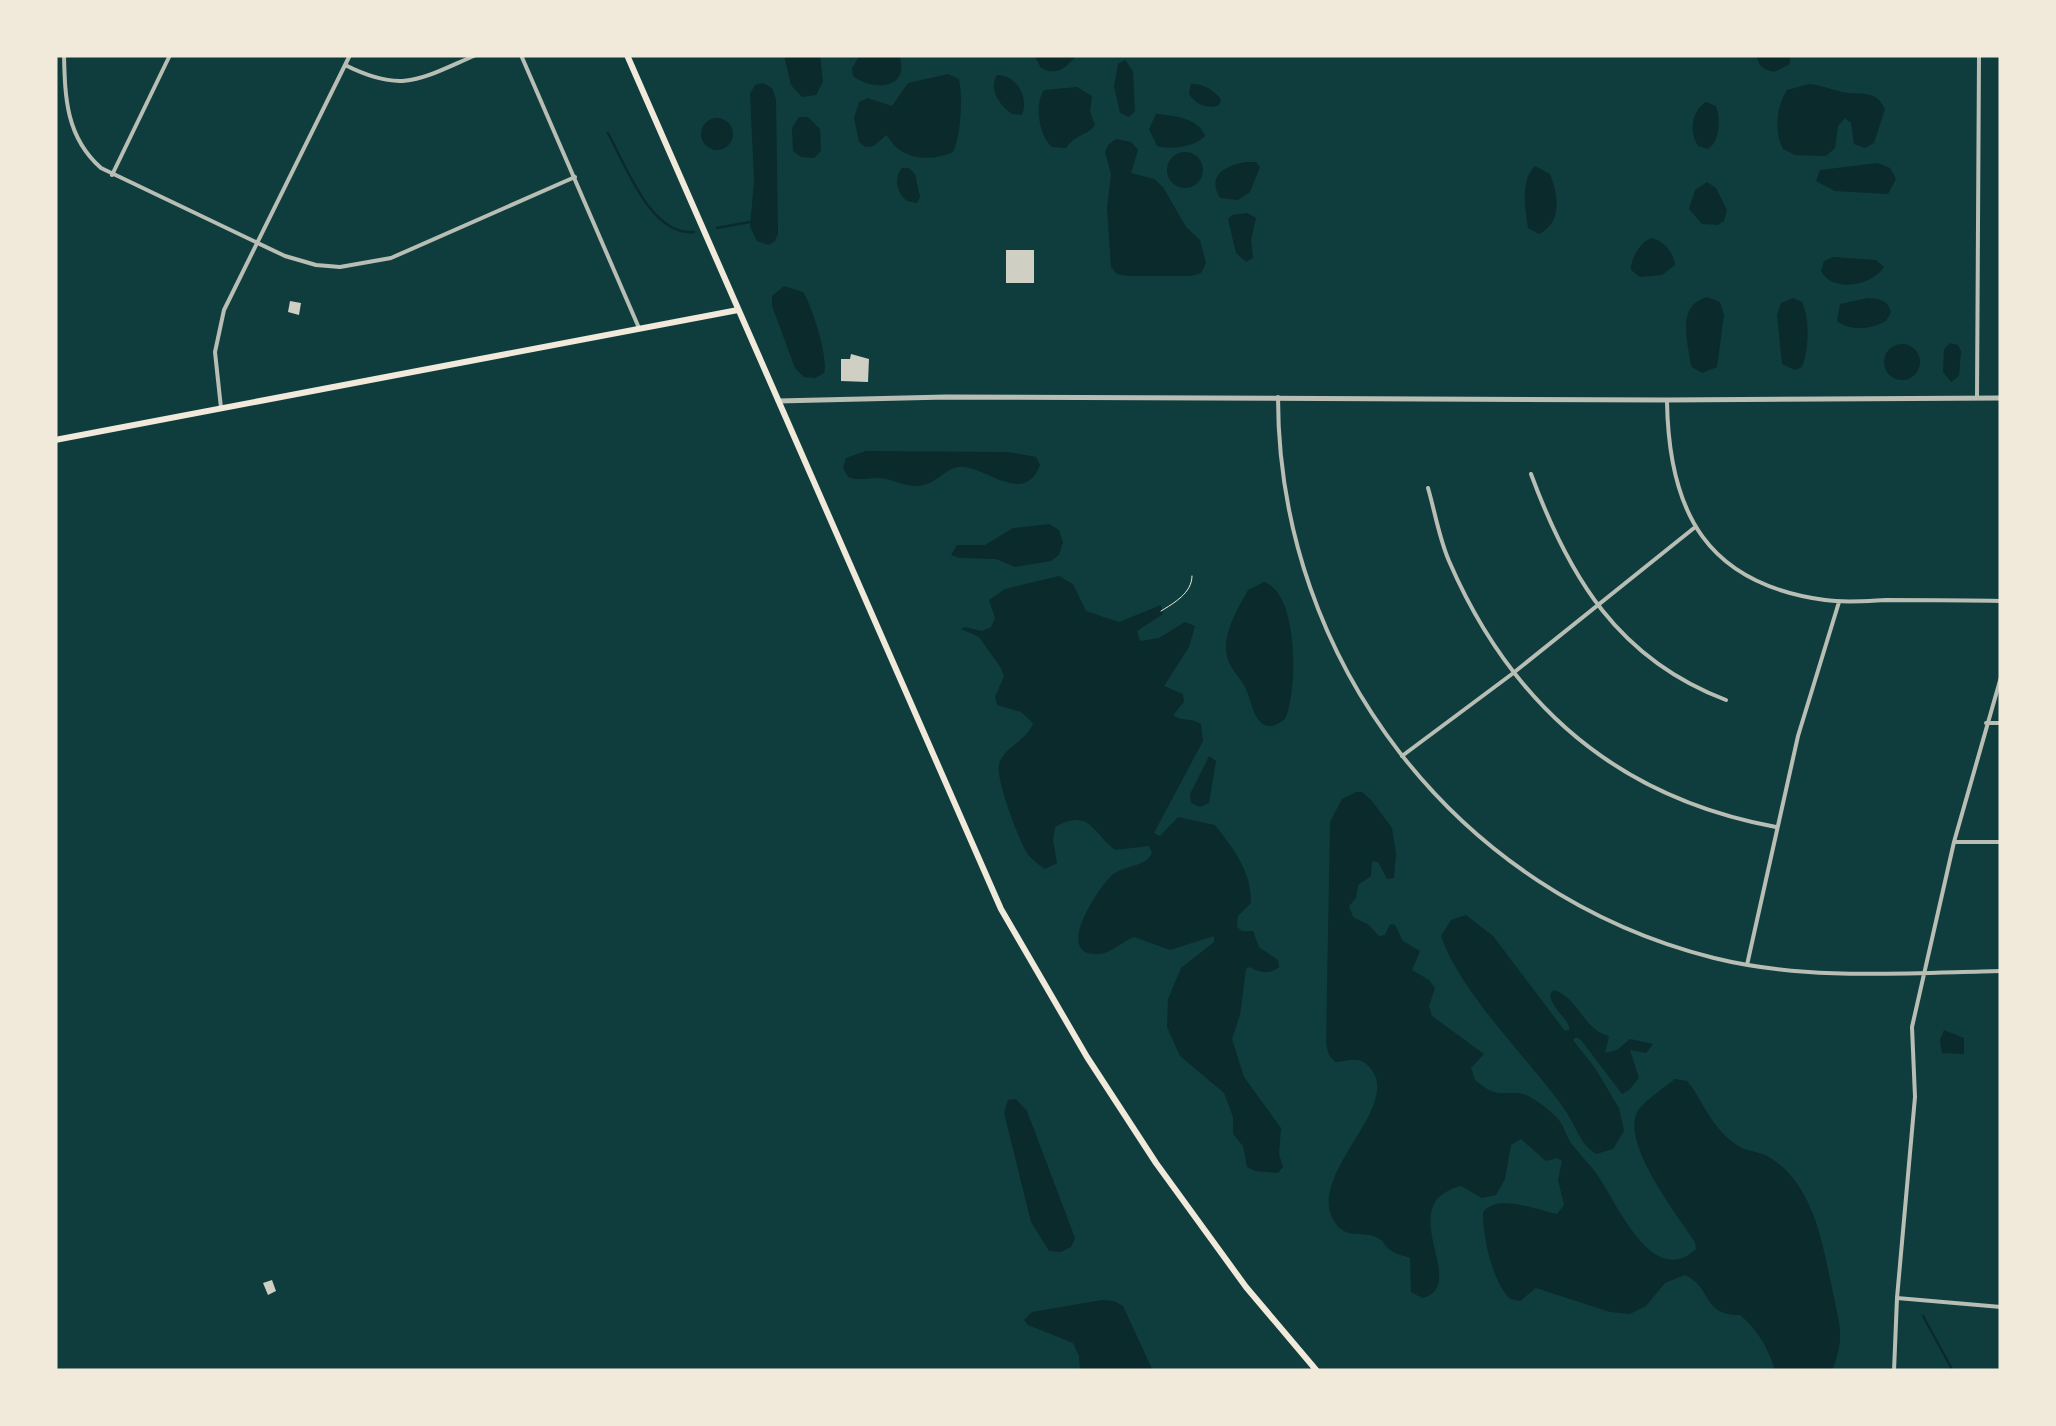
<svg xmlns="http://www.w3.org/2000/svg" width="2056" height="1426" viewBox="0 0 2056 1426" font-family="Mulish,sans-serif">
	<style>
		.water { fill: #0a2a2b }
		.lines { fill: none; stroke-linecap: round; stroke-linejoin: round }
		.stream { stroke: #0a2a2b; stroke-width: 2.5 }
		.building { fill: #cfcfc3 }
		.path { stroke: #f1e9da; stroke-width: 1 }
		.minor { stroke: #b8beb3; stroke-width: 4 }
		.tertiary { stroke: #b8beb3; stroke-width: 5 }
		.primary { stroke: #f1e9da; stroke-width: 6 }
		.trunk { stroke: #f1e9da; stroke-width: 6 }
	</style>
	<rect width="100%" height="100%" fill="#0f3d3e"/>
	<path class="water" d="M784 55H820L823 82 816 95 802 97 791 85Z
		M860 55H899C911 89 874 92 853 76L852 68Z
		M1034 55H1077C1066 67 1058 77 1041 68Z
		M1790 55V64L1774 72C1764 70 1757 65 1757 55Z
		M1125 60 1133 71 1135 111 1129 117 1120 113 1114 86 1118 64Z
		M948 74 959 79C963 97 961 137 953 152 935 160 912 161 896 147 892 144 890 138 886 135L874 146 865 147 859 142 854 118 859 102 868 98 892 106 908 83Z
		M997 75C1017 75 1029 97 1022 115L1012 114C1000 105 988 90 997 75Z
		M763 83 772 88 776 99 778 233 775 241 769 245 757 241 750 227 754 181 750 94 755 85Z
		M1191 84C1201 83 1216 90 1221 100L1219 105C1208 110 1195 104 1189 94Z
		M1809 84C1821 85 1830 89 1842 92 1860 96 1875 88 1885 109L1874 143 1865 148 1854 144 1851 123 1845 118 1838 126 1835 148 1826 156 1795 155 1783 149C1774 132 1776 107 1787 90Z
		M1077 87 1092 96 1090 111 1095 125C1087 136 1077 133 1066 148L1052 147C1039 136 1034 104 1044 90Z
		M1706 102 1716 106C1721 119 1720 141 1708 149L1698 146C1689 132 1691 111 1706 102Z
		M1156 114C1173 115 1200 119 1205 136 1195 147 1172 150 1157 146L1149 129Z
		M799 117H808L820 129 821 151 814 158 801 157 793 151 792 128Z
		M701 134a16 16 0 1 1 32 0a16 16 0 1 1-32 0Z
		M1116 139 1131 142 1138 150 1131 173 1154 179 1163 187 1186 227 1200 240 1206 263 1201 273 1191 276H1128L1117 274 1111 267 1107 208 1111 174 1105 152 1108 145Z
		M1167 170a18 18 0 1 1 36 0a18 18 0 1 1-36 0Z
		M1247 162H1256L1260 167 1250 192 1238 200 1220 198C1206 174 1227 165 1247 162Z
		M1878 163 1890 168 1896 179 1888 194 1835 191 1816 181 1820 170Z
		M1535 166 1550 174C1558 195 1563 222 1539 234L1528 228C1525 209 1520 180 1535 166Z
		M902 168H909L915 174 920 197 917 203 907 201C897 193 893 179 902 168Z
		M1707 182 1716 188 1727 210 1724 221 1718 225 1702 224 1689 209 1695 190Z
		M1247 213 1256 218 1251 240 1253 258 1246 262 1236 253 1228 219 1232 215Z
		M1652 238C1664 241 1674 253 1675 265L1662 275 1640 277 1631 270C1630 259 1641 241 1652 238Z
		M1833 257 1876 260 1884 267C1872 286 1832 293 1821 271L1824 261Z
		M784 286 803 292C812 305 829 360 824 373L815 378 804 377 795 368 772 306V296Z
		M1707 297 1720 302 1724 315 1717 367 1702 373 1692 367 1690 361C1687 337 1677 306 1707 297Z
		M1793 298 1802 302C1810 318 1809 350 1802 367L1795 370 1782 364 1777 315 1781 303Z
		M1868 298C1879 299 1887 299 1891 312L1886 321C1871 329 1852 332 1837 321L1840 304Z
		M1950 343 1958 345 1961 351 1959 376 1951 382 1943 372 1944 349Z
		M1884 362a18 18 0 1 1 36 0a18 18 0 1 1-36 0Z
		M866 451 1009 452 1036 457 1040 465C1024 508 984 464 958 467 945 469 937 482 924 485 907 489 895 479 879 478 867 478 859 481 848 477L843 468 846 458Z
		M1049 524 1059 530 1063 542 1059 555 1051 561 1015 567 996 559 959 558 951 555 957 545H985L1013 528Z
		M1059 576 1073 584 1086 611 1119 622 1161 605 1163 614 1137 631 1140 641 1159 638 1185 622 1195 626 1189 647 1164 686 1183 694 1184 702 1173 715C1180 722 1192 717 1201 724L1203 741 1154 833 1160 836 1178 817 1215 825C1233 848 1252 872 1251 903L1238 916 1237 927 1242 931H1253L1259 947 1278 960 1279 967C1269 975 1260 973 1250 967L1246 969 1240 1015 1232 1039 1244 1077 1281 1128 1279 1154 1283 1167 1278 1173 1255 1171 1247 1167 1243 1146 1233 1134V1117L1224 1093 1180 1056 1167 1027 1168 999 1181 968 1214 942V936L1170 950 1134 937C1123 941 1112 953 1099 954 1052 957 1098 888 1112 875 1122 867 1136 867 1147 860L1152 853 1149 846 1115 850C1092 832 1090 808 1055 827L1053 840 1057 863 1045 869C1038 864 1032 860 1027 853 1019 841 995 777 999 764 1004 747 1028 740 1033 723L1021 712 997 705 995 697 1004 676 1001 668 979 637 961 629 965 627 982 631 991 627 995 618 989 600 1005 589Z
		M1264 582C1299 593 1298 691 1285 719 1257 741 1253 706 1246 689 1239 674 1226 667 1226 648 1226 627 1239 607 1248 590Z
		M1209 756 1216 761 1209 803 1200 807 1191 803 1190 794Z
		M1356 792H1362L1372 801 1392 828 1396 854 1394 878 1387 879 1378 862 1372 861 1371 876 1358 885 1356 898 1349 906 1353 917 1369 925 1379 936 1385 935 1390 924 1395 925 1403 941 1420 951 1412 970 1429 980 1435 988 1429 1006 1432 1016 1484 1054 1471 1068 1475 1080C1493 1095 1496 1093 1517 1093 1529 1093 1547 1108 1556 1117 1564 1124 1565 1134 1571 1143 1580 1155 1592 1166 1600 1179 1618 1206 1654 1289 1696 1249L1695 1242C1679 1217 1617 1139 1639 1109 1647 1099 1665 1087 1675 1079L1687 1081 1692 1087C1706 1109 1716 1133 1740 1147 1750 1152 1761 1152 1769 1157 1814 1185 1822 1242 1832 1288 1839 1324 1846 1335 1832 1371H1775C1769 1349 1757 1329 1740 1315 1702 1316 1712 1287 1685 1275L1665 1283 1646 1306 1630 1314 1610 1312 1536 1288 1520 1301 1510 1299C1493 1283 1482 1235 1483 1212 1498 1193 1536 1210 1557 1214L1564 1205 1558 1180 1562 1161 1557 1158 1546 1161 1521 1139 1511 1145 1505 1179 1496 1195 1482 1198 1461 1186C1390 1204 1472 1286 1422 1298L1411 1292 1410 1258C1403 1255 1394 1254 1389 1249 1382 1243 1386 1243 1378 1238 1363 1230 1348 1240 1336 1224 1301 1178 1403 1108 1371 1069 1367 1064 1364 1061 1358 1060 1351 1059 1343 1062 1335 1062L1329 1055 1326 1044 1330 822 1342 799Z
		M1466 915 1493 936 1565 1031 1570 1029C1566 1016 1551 1008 1550 994L1554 990C1579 998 1583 1030 1609 1036L1605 1053 1617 1050 1630 1039 1653 1044 1646 1053 1630 1050 1639 1078 1629 1090 1622 1094 1581 1040 1576 1037 1573 1040 1595 1068 1619 1108 1624 1131 1613 1149 1596 1154C1579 1143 1576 1126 1565 1110 1529 1059 1461 994 1441 936L1451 920Z
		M1944 1030 1964 1038V1054L1942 1053 1940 1040Z
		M1016 1099 1027 1111 1075 1238 1071 1247 1061 1252 1049 1251 1031 1222 1004 1113 1008 1100Z
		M1102 1300 1114 1301 1123 1306 1153 1371H1080L1079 1356 1073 1343 1028 1325 1024 1320 1032 1312Z"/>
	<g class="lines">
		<path class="stream" d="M608 133C626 166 651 236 694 232
			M717 228 750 222
			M1923 1316 1953 1371"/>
	</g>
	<path class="building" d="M1006 250H1034V283H1006Z
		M290 301 301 303 299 315 288 312Z
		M851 354 869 359 868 382 841 381V359H850Z
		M272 1280 276 1291 268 1295 263 1283Z"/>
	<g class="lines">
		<path class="path" d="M1161 611C1174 603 1192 593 1192 576"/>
		<path class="minor" d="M64 55C65 98 66 137 101 168L285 256 316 265 340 267 391 258 575 177
			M521 55 639 328
			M345 65C403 94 420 79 476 55
			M112 175 170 55
			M1278 397C1278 662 1458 894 1714 958 1807 981 1906 973 2001 971
			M1977 397 1979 55
			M1667 402C1669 513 1707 584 1825 600 1845 603 1866 601 1886 600 1924 600 1963 600 2001 601
			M221 408 215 352 224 310 350 55
			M1531 474C1569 577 1618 659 1726 700
			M1428 488C1435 512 1439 538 1449 561 1512 707 1619 798 1776 827
			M1986 723H2001
			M1402 756 1512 674 1694 528
			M1956 842H2001
			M1747 965 1798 736 1839 602
			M1897 1298 2001 1307
			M1894 1371 1897 1298 1915 1097 1912 1027 1954 842 2001 677"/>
		<path class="tertiary" d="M778 401 946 397 1667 400 2001 398"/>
		<path class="primary" d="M55 440 738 310"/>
		<path class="trunk" d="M627 55 1001 909 1087 1057 1156 1163 1246 1287 1317 1371"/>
	</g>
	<rect width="2056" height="1426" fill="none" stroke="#f1e9da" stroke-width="115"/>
</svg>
